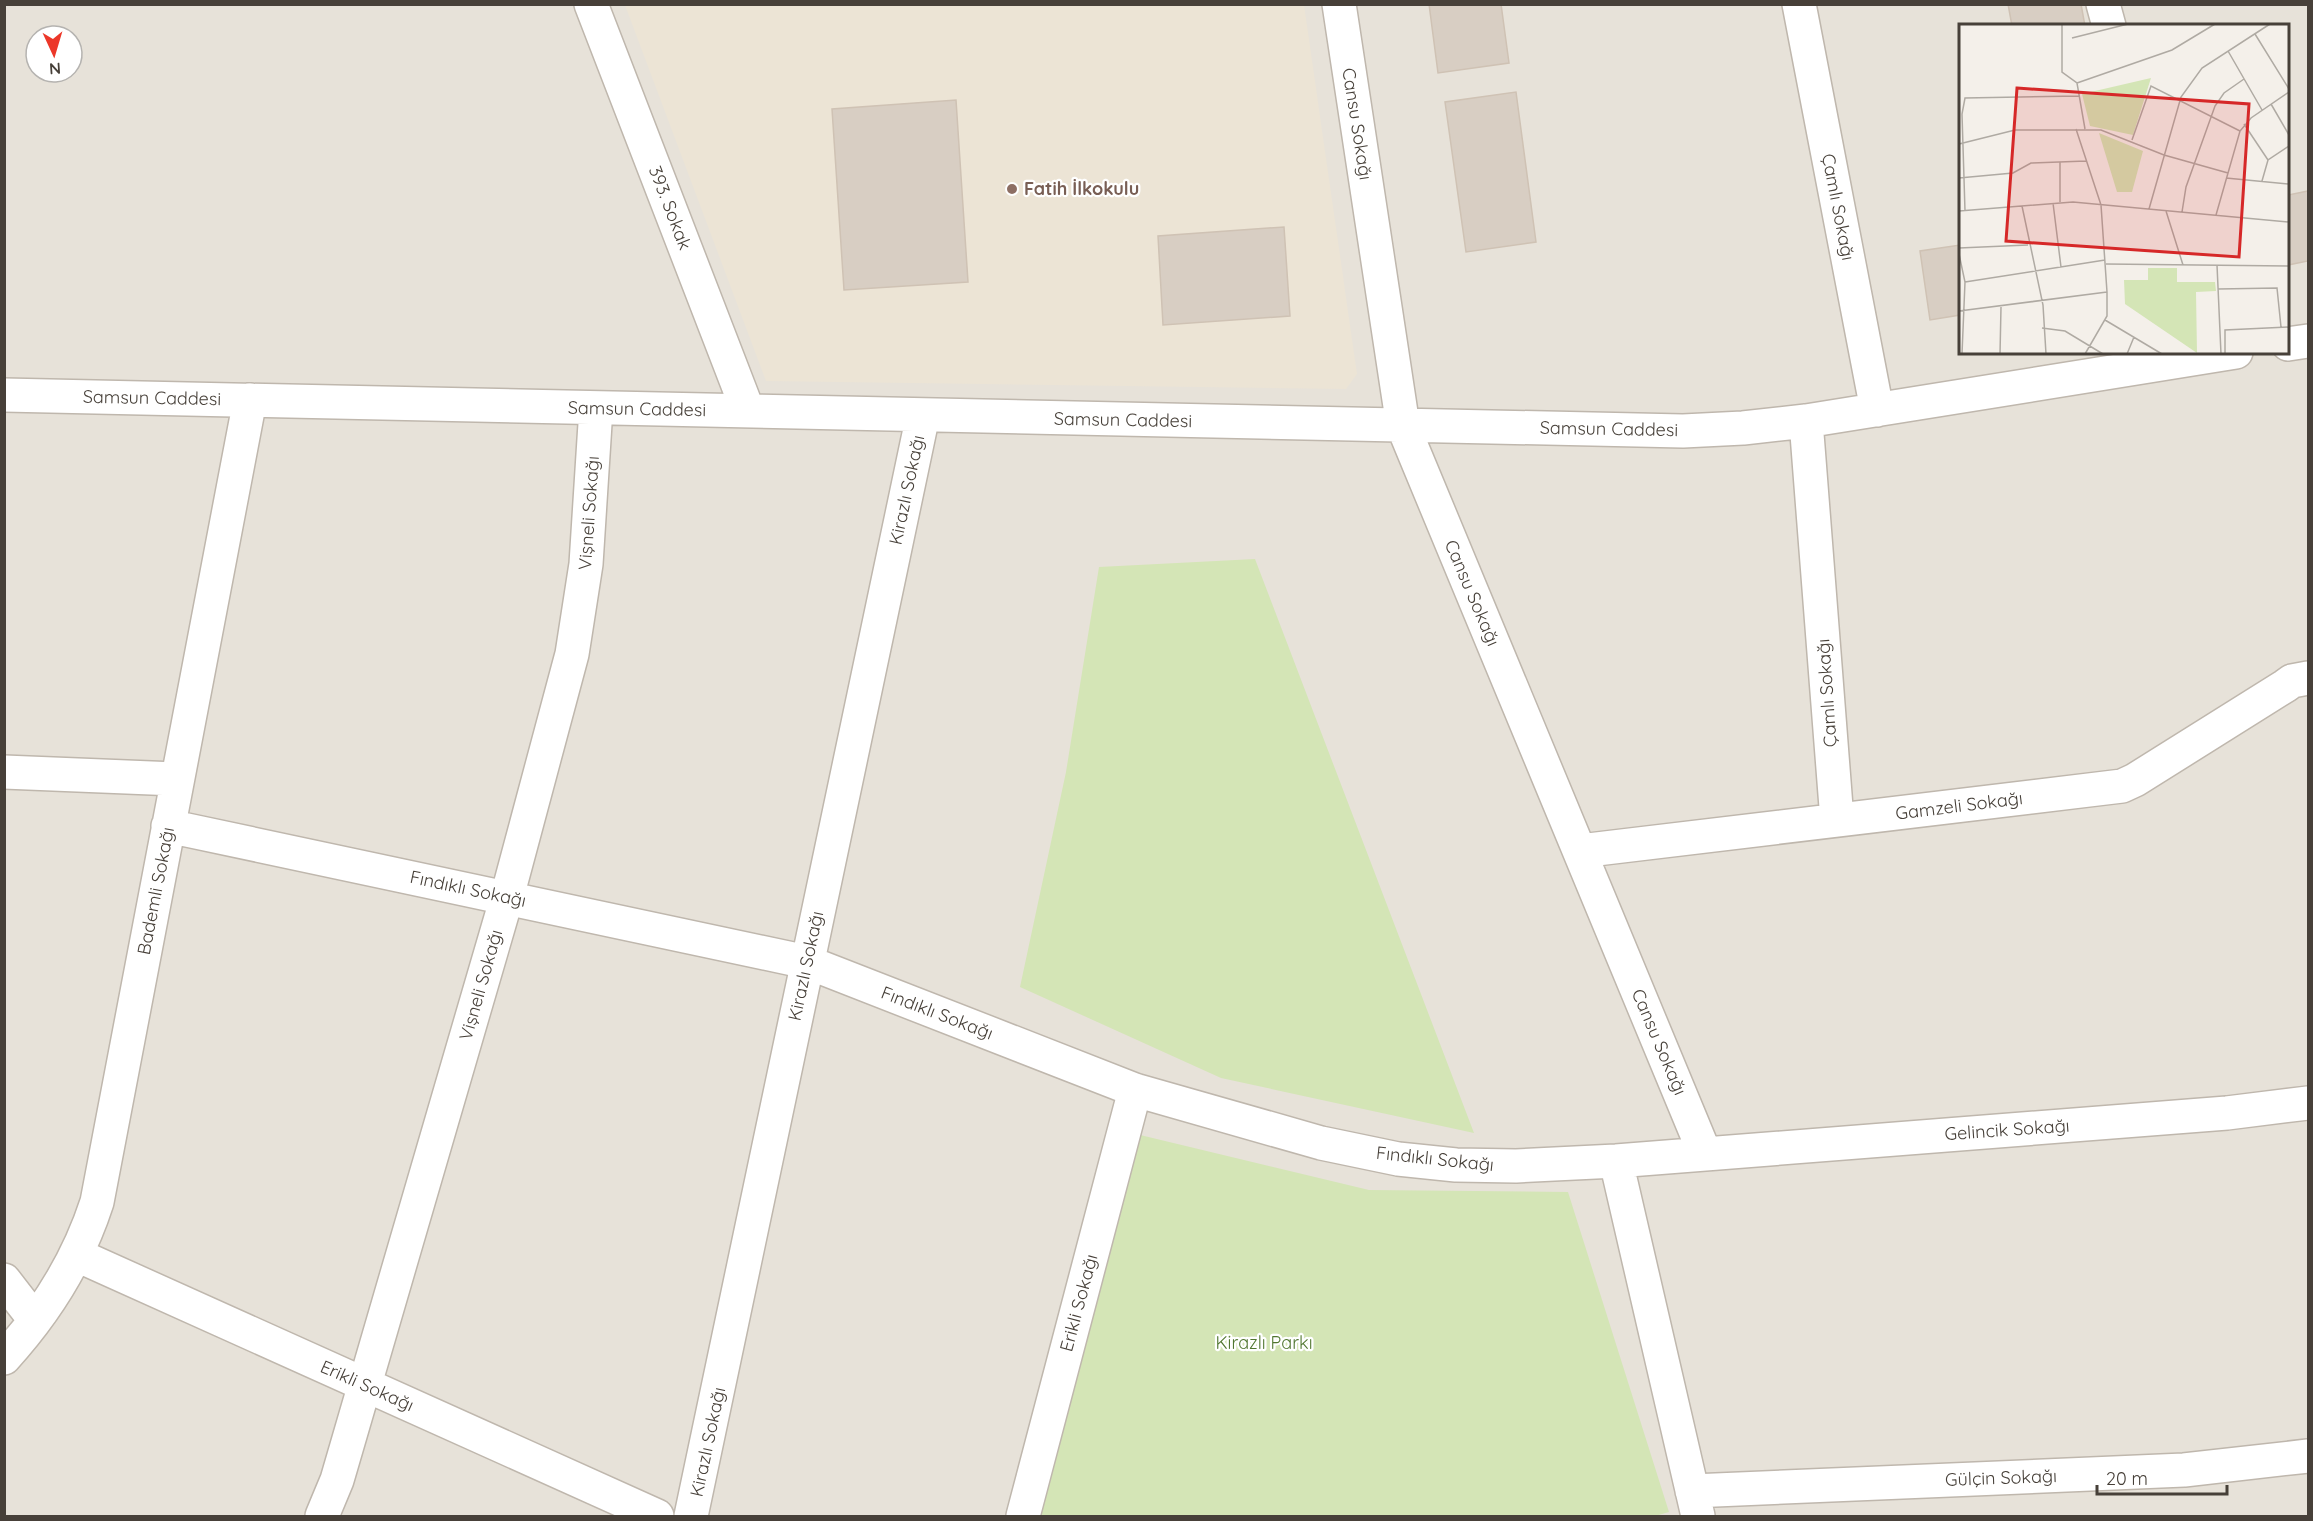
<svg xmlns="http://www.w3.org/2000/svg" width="2313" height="1521" viewBox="0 0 2313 1521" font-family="Quicksand,sans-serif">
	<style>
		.residential { fill: #e7e2d9; fill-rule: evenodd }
		.education { fill: #ece4d5 }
		.green { fill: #d4e5b6 }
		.building { fill: #d8cec3; stroke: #cfc2b4; stroke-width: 1.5 }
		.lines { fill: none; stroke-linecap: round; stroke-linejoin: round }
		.minor-casing { stroke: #bfb7ad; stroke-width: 36 }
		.minor { stroke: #fff; stroke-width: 33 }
		.education-dot { fill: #8d6e63; stroke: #fff; stroke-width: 2 }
		.labels { text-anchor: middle; stroke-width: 4.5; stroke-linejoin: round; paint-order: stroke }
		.street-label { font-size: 18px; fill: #474039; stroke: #fff }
		.education-label { font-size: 18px; font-weight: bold; fill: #785e54; stroke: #fff; text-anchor: start }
		.park-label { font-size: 18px; fill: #50762f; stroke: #fff }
		.inset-road { fill: none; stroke: #afaaa3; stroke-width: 1.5 }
		.view { fill: #d62828; fill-opacity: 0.15; stroke: #d62828; stroke-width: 3 }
		.inset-edge { fill: none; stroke: #474039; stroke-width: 3 }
	</style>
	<rect width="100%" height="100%" fill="#f4f0ea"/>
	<path class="residential" d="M5 5H2308V1516H5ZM1960 26H2288V352H1960ZM36 36H72V72H36Z"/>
	<path class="education" d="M625 5H1304L1357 374 1346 389 766 381Z"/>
	<path class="green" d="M1255 559 1474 1133 1221 1078 1020 987 1066 772 1099 567Z
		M1136 1134 1369 1190 1568 1192 1669 1512 1655 1516H1040Z"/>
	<path class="building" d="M1429 4H1501L1509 63 1438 73Z
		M2008 4H2081L2085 26H2012Z
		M1516 92 1536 242 1466 252 1445 102Z
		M956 100 968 282 844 290 832 109Z
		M2308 191V261L2288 265V195Z
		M1284 227 1290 316 1163 325 1158 236Z
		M1960 245V315L1930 320 1920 251Z"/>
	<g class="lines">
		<g class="minor-casing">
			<path id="minor" d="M591 4 748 411
				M1339 4 1403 426 1705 1154
				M1799 4 1877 410
				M2103 4 2109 26
				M2288 344 2308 341
				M4 395 1683 431 1743 428 1806 421 2236 352
				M1806 421 1837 820
				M4 772 176 779
				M168 826 807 962 1135 1090 1321 1143 1398 1159 1456 1165 1516 1166 1616 1161 2227 1113 2308 1103
				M1580 851 2122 786 2135 780 2285 686 2292 681 2308 678
				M1616 1161 1698 1516
				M77 1255 657 1516
				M4 1280 35 1320
				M4 1358C46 1312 78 1261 97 1202L250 400
				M1692 1491 2184 1470 2308 1456
				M322 1516 337 1480 507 897 572 654 586 564 596 408
				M691 1516 923 415
				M1023 1516 1135 1090"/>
		</g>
		<use href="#minor" class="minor"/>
	</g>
	<circle class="education-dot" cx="1012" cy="189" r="6"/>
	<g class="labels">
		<g class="street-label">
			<text transform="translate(1357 124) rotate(81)" y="6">Cansu Sokağı</text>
			<text transform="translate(1838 207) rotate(79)" y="6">Çamlı Sokağı</text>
			<text transform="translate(670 208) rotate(69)" y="6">393. Sokak</text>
			<text transform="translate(152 398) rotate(1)" y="6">Samsun Caddesi</text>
			<text transform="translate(637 409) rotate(1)" y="6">Samsun Caddesi</text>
			<text transform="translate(1123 420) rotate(1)" y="6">Samsun Caddesi</text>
			<text transform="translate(1609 429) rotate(1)" y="6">Samsun Caddesi</text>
			<text transform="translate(907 490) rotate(-78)" y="6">Kirazlı Sokağı</text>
			<text transform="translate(589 513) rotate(-86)" y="6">Vişneli Sokağı</text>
			<text transform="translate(1472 593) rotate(67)" y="6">Cansu Sokağı</text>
			<text transform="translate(1827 693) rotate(-94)" y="6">Çamlı Sokağı</text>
			<text transform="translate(1959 806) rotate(-7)" y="6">Gamzeli Sokağı</text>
			<text transform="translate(468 889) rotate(12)" y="6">Fındıklı Sokağı</text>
			<text transform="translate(156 891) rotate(-79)" y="6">Bademli Sokağı</text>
			<text transform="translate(806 966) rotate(-78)" y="6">Kirazlı Sokağı</text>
			<text transform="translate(481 985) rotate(-74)" y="6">Vişneli Sokağı</text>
			<text transform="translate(937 1013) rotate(21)" y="6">Fındıklı Sokağı</text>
			<text transform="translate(1659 1042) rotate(67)" y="6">Cansu Sokağı</text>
			<text transform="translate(2007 1130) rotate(-4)" y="6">Gelincik Sokağı</text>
			<text transform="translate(1435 1159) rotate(6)" y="6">Fındıklı Sokağı</text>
			<text transform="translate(1079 1303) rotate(-75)" y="6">Erikli Sokağı</text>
			<text transform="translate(367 1386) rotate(24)" y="6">Erikli Sokağı</text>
			<text transform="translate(708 1442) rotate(-78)" y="6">Kirazlı Sokağı</text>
			<text transform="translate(2001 1478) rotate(-2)" y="6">Gülçin Sokağı</text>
		</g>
		<g class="education-label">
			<text x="1024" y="195">Fatih İlkokulu</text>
		</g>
		<g class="park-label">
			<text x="1264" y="1349">Kirazlı Parkı</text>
		</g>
	</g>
	<g transform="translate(1959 24)">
		<rect width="330" height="330" fill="#f4f0ea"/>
		<path d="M192 54 174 111 131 102 123 70ZM140 109 184 127 173 168H158ZM189 244H218V258H256L257 267 237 268 238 329 166 280 165 256H189Z" fill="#d4e5b6"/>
		<path class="inset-road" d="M103 0V48L118 59 126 105M296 10 330 65M113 14 169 0M269 27 303 86M118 59 213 26 256 0M312 80 330 111M285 100 309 136M117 105 142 181 148 268V292L126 330M173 116 192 62 281 107M0 120 56 106H142L205 131 269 149M101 138V178M0 154 54 149 72 139 127 137M267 154 330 160M303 157 309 136 330 122M94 179 102 243M63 182 84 281 87 330M190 185 222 73 243 44 311 0M0 187 114 178 330 198M6 187 3 90 6 74 120 72M207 187 224 241M223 188 227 163 256 82 265 69 285 55M257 191 281 107 292 94 330 68M0 224 69 221M0 230 6 258 3 330M147 240 330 242M258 241 262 330M6 258 146 236M259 265 318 264 322 303M0 287 148 268M146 296 203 330M83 304 106 307 144 330M41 330 42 283M168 330 175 313M266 330V306L330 303"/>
		<path class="view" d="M58 64 290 80 280 233 47 217Z"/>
		<rect width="330" height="330" class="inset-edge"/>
	</g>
	<rect width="2313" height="1521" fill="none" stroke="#474039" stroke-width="12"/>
	<g transform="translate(54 54) rotate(176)"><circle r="28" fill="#ffffff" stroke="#b5b3b0" stroke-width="1.5"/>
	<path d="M0-4.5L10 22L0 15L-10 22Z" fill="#ec3729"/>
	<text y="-9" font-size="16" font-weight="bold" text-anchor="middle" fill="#474039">N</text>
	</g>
	<path d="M2097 1485v9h130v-9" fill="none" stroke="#474039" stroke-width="3"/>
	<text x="2106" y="1485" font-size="18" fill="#474039" stroke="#ffffff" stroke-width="4.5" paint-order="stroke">20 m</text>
</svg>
